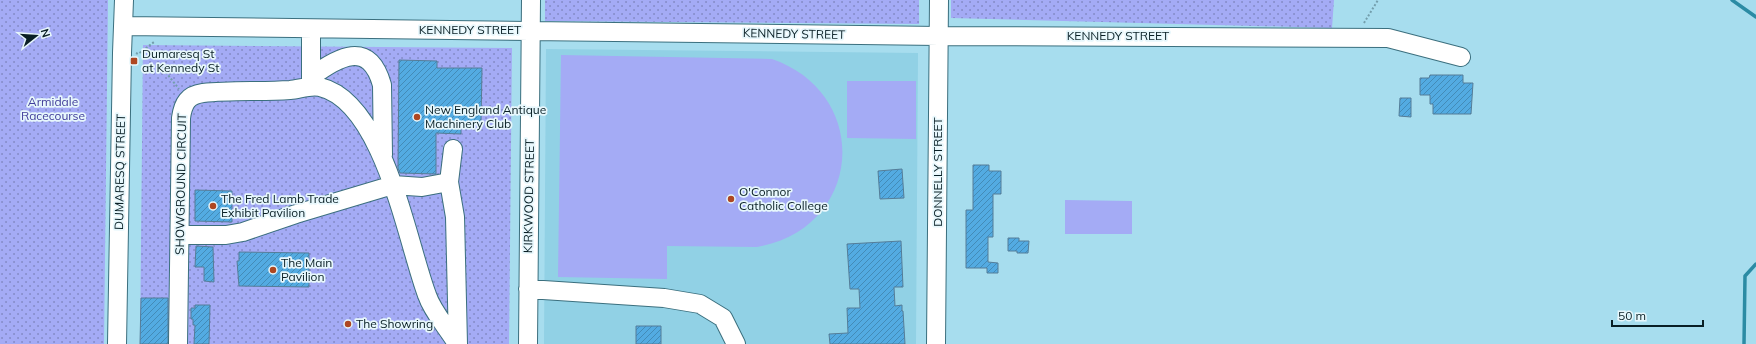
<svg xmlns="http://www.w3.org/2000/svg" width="1756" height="344" viewBox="0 0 1756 344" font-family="Mulish,sans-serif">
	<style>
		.built { fill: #91d1e5 }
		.grass { fill: #a4abf5 }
		.park { fill: url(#park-dots) }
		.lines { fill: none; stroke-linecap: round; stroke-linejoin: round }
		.stream { stroke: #2b8ba4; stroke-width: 3.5 }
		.building { fill: url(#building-hatch); stroke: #557d98 }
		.minor-casing { stroke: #3b6f7e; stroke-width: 20 }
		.path { stroke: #739eac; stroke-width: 2; stroke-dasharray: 2 2; stroke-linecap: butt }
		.minor { stroke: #fff; stroke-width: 18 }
		.poi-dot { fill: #ae4721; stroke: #e7f7fc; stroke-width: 1.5 }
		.labels { text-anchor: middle; stroke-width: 3.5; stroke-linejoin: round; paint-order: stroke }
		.street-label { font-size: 12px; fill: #091f25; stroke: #e7f7fc }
		.poi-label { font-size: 12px; fill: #091f25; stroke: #e7f7fc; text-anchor: start }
		.park-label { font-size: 12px; fill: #403d9a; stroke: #e7f7fc }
	</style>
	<defs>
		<pattern id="park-dots" width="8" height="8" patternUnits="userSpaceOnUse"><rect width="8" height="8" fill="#a4abf5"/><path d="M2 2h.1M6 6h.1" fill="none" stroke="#848bc6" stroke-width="1.8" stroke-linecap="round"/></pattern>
		<pattern id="building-hatch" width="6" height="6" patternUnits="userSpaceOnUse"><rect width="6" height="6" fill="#53abe2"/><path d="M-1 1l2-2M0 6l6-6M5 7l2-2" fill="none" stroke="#438bb7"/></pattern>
	</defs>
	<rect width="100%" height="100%" fill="#a7ddee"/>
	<path class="built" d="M546 49 918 53 916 344H544Z"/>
	<path class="grass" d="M561 55 772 59C873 94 863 229 757 247L667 246V279L558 277Z
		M847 81H916V139L847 138Z
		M1065 200 1132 201V234H1065Z"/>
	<path class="park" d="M0 0H108L104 344H0Z
		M545 0H919V24L545 21Z
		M951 0H1334L1332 28 951 18Z
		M143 45 512 48 509 344H140Z"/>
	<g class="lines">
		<path class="stream" d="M1732 0 1756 17
			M1744 344 1745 276 1756 264"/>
	</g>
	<path class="building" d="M399 60 437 61V68H482L481 123H461V134L436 133V174L400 173 398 168Z
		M1430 75H1463V83H1473L1471 114H1433V104H1430V95H1420V78H1429Z
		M1400 98H1411V117L1399 116Z
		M973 165H989V171H1001V194H993V237H988V262L998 263V273H987V268H966V210H973Z
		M902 169 904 198 880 199 878 171Z
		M195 190 232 191V222L195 221Z
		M1008 238H1019V241H1029L1028 253H1017V251H1008Z
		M901 241 903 287H894L895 306 902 305V311H903L905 344H830L829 334 848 333 847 308H860L859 289H850L847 244Z
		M196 246 213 247 214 282 204 281V267H195Z
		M239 252 309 253V287L239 286 237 261H239Z
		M141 298H168V344H140Z
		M195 305H210L209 344H194L195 325H193V319H191V308H195Z
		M636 326H661V344H636Z"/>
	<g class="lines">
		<g class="minor-casing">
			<path id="minor" d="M124 26 939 36 1388 38 1461 57
				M311 29V85
				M311 77C338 57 369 39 382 85L383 155
				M449 182 453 149
				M180 235H226L243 232 296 214 393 185 422 187 449 182 455 217 458 344
				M528 289 664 298 700 304 723 318 736 344
				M117 344 122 53 124 0
				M178 344 181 118C183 103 188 95 203 93 232 90 261 92 290 90 300 89 310 85 320 87 384 102 407 242 427 295 433 313 448 328 457 344
				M528 344 531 0
				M936 344 939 0"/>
		</g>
		<path class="path" d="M1364 23 1378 0
			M146 48 156 59
			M136 53 138 54 154 42
			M161 66 179 89"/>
		<use href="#minor" class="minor"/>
	</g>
	<g class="poi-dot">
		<rect x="130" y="57" width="8" height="8" rx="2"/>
		<circle cx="417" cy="117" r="4"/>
		<circle cx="731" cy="199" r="4"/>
		<circle cx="213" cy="206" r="4"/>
		<circle cx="273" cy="270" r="4"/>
		<circle cx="348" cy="324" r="4"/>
	</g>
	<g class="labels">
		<g class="street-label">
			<text x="470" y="34">KENNEDY STREET</text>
			<text transform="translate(794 34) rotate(1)" y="4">KENNEDY STREET</text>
			<text x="1118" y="40">KENNEDY STREET</text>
			<text transform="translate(120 172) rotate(-89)" y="4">DUMARESQ STREET</text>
			<text transform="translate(938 172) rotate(-90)" y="4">DONNELLY STREET</text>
			<text transform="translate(181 184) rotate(-89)" y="4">SHOWGROUND CIRCUIT</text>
			<text transform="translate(529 196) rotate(-89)" y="4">KIRKWOOD STREET</text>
		</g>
		<g class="poi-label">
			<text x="142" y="58">Dumaresq St<tspan x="142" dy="14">at Kennedy St</tspan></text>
			<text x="425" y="114">New England Antique<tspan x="425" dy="14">Machinery Club</tspan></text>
			<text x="739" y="196">O'Connor<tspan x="739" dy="14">Catholic College</tspan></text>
			<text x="221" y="203">The Fred Lamb Trade<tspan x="221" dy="14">Exhibit Pavilion</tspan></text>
			<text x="281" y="267">The Main<tspan x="281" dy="14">Pavilion</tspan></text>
			<text x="356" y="328">The Showring</text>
		</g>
		<g class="park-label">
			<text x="53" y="106">Armidale<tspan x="53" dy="14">Racecourse</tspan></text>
		</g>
	</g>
	<g transform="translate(36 36) rotate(73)" stroke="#e7f7fc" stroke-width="3" paint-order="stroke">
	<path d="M0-3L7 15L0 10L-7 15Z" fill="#091f25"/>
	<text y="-6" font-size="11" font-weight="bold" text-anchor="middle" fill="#091f25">N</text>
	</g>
	<path d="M1612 320v6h91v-6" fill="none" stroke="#091f25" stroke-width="2"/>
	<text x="1618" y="320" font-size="12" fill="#091f25" stroke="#e7f7fc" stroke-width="3" paint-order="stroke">50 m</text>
</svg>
